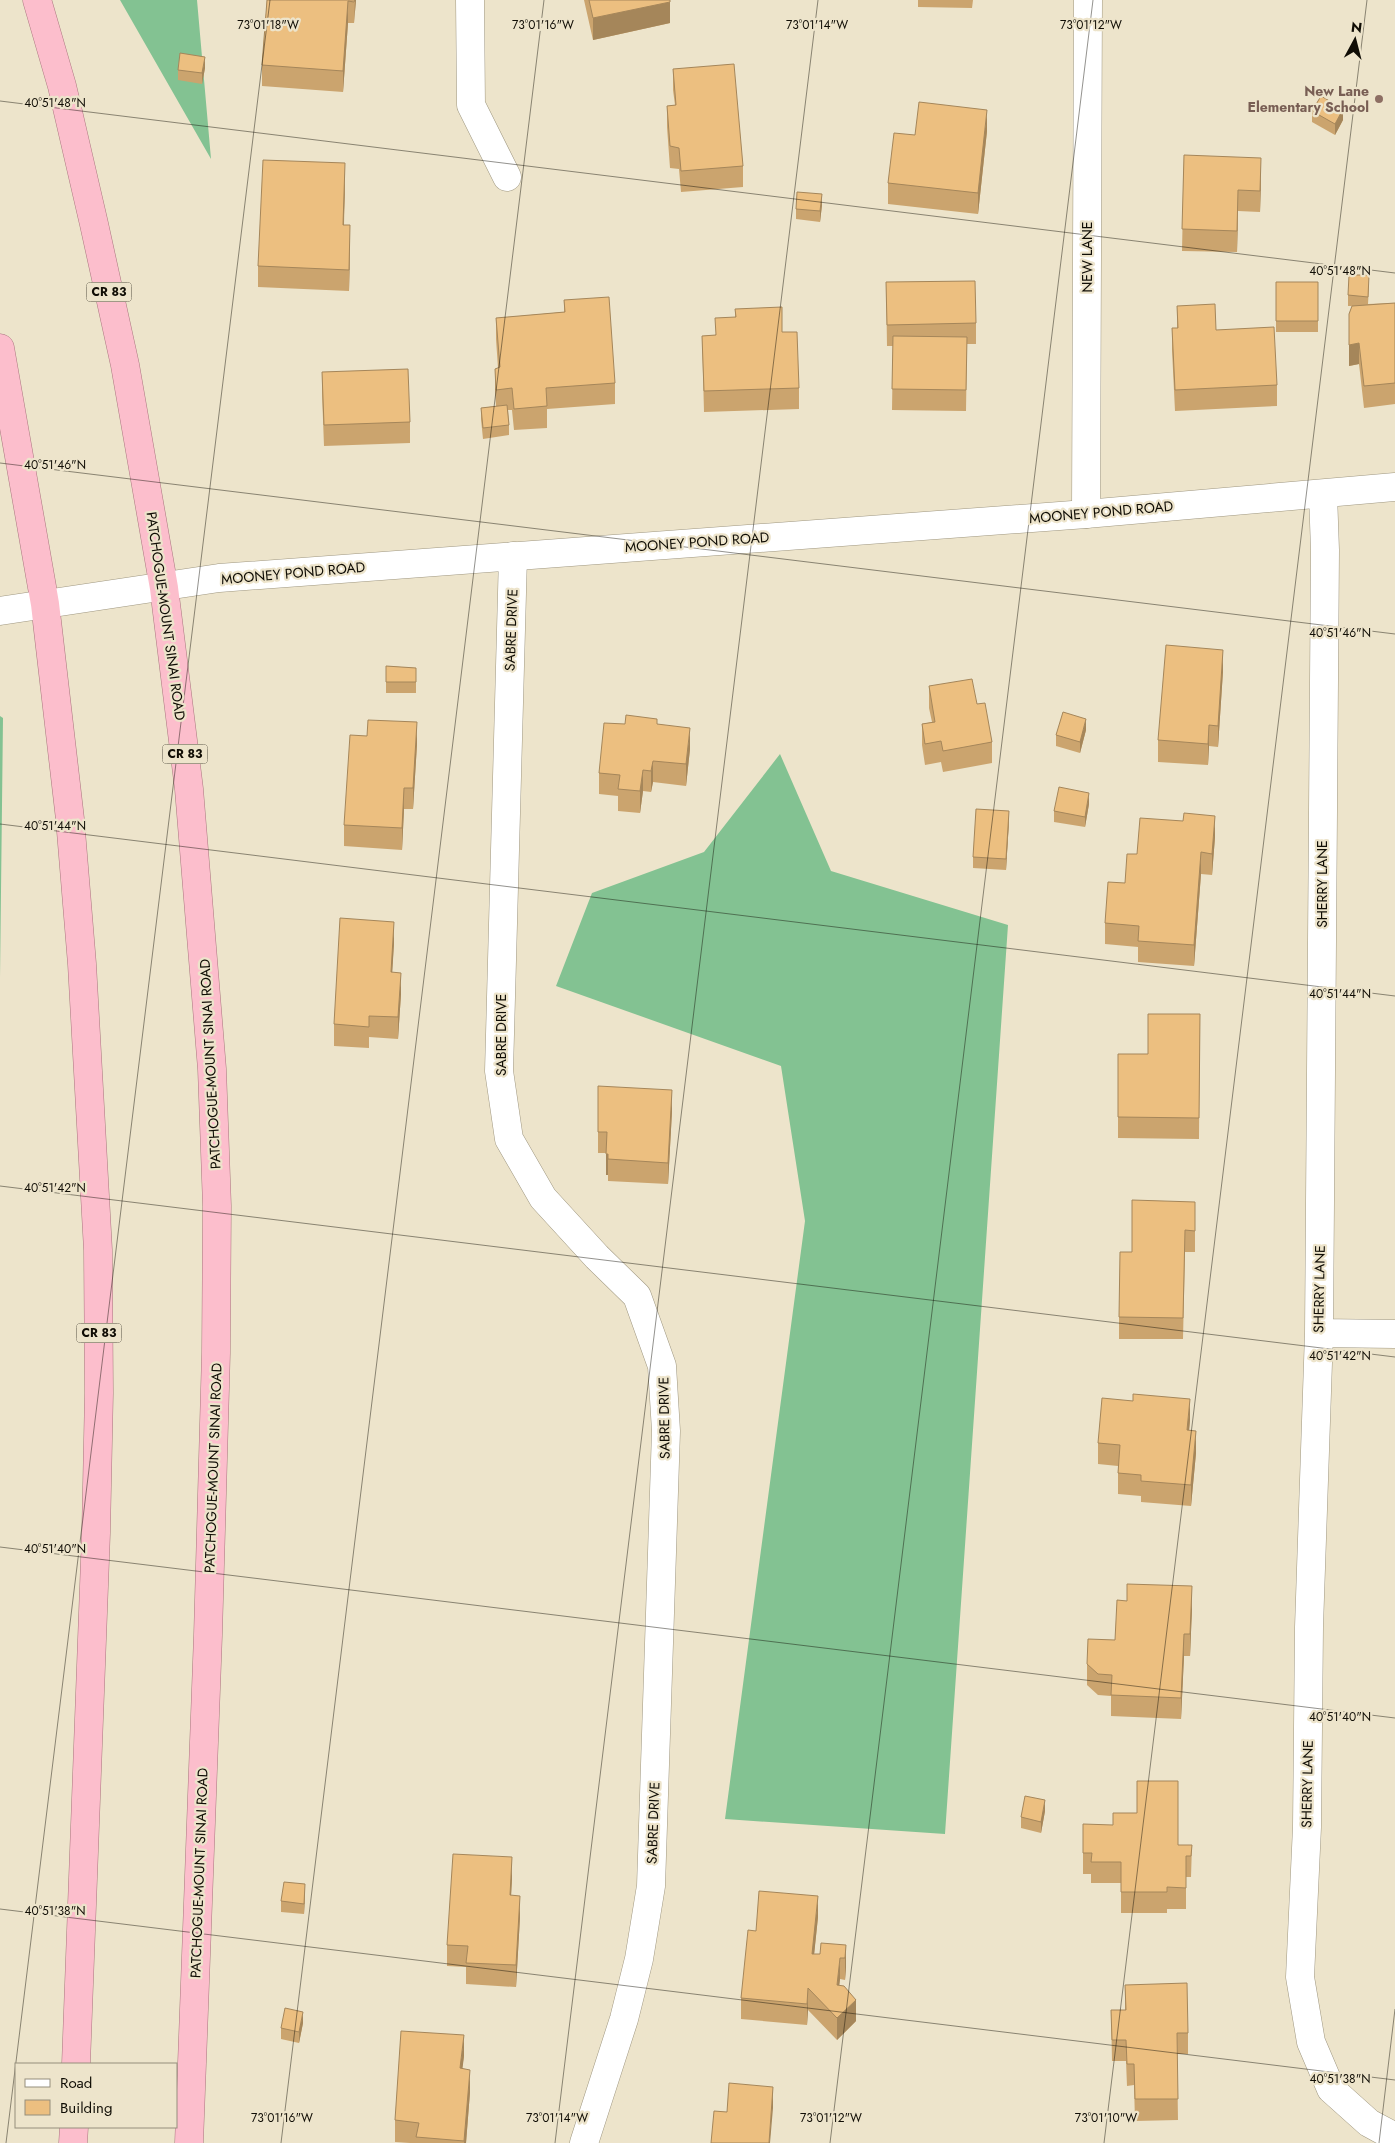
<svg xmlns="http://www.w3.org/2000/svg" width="1395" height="2143" viewBox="0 0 1395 2143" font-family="Jost,sans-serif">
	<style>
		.forest { fill: #83c292 }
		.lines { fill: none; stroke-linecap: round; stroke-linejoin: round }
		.minor-casing { stroke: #9f9780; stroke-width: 29 }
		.tertiary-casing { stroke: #9f9780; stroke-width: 29 }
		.trunk-casing { stroke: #a9767e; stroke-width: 29 }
		.minor { stroke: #fff; stroke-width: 28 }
		.tertiary { stroke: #fff; stroke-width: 28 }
		.trunk { stroke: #fcbecc; stroke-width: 28 }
		.wall { fill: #cba46e }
		.shaded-wall { fill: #a5865a }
		.building { fill: #ecbf80; stroke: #a5865a }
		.ticks { fill: none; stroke: #100d05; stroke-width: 1; stroke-opacity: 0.45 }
		.education-dot { fill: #8d6e63; stroke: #ede4cb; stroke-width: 2 }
		.labels { text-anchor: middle; stroke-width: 4.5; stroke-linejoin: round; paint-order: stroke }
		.shield { fill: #ede4cb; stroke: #524e40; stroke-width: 1 }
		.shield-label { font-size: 12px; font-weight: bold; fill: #100d05 }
		.education-label { font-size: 14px; font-weight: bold; fill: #785e54; stroke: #ede4cb; text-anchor: end }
		.street-label { font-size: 14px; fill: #100d05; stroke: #ede4cb }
		.ticks-label { font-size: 12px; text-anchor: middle; fill: #100d05; stroke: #ede4cb; stroke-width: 4.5; stroke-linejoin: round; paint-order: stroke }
	</style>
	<rect width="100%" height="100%" fill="#ede4cb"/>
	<path class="forest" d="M120 0H197L211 159Z
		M0 716 3 718 0 978Z
		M780 754 831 871 1008 925 945 1834 725 1819 805 1221 781 1066 556 986 592 893 704 852Z"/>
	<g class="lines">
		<g class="minor-casing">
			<path id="minor" d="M470 0 471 105 507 177
				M1323 494 1325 550 1319 1333 1309 1627 1307 1827 1300 1977 1311 2042 1331 2089 1369 2123 1395 2137
				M1086 514 1088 0
				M513 556 499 1071 509 1139 543 1198 597 1257 637 1296 662 1366 666 1431 651 1886 639 1959 624 2019 584 2143
				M1319 1333 1395 1334"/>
		</g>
		<g class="tertiary-casing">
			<path id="tertiary" d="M0 611 219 578 1086 514 1395 487"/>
		</g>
		<g class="trunk-casing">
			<path id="trunk" d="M37 0 62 86 94 224 125 365 164 588 189 789 212 1069 217 1206 216 1353 208 1635 189 2143
				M0 348 45 604 70 819 82 964 98 1250 99 1393 96 1533 76 2064
				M73 2143 74 2127"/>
		</g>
		<use href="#minor" class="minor"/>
		<use href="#tertiary" class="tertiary"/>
		<use href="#trunk" class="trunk"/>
	</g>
	<path class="wall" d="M267 0H356L354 23H348L343 92 262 86V65Z
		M584 0H670V23L593 40Z
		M918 0H973L972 8 918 7Z
		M205 68 202 84 178 80V70Z
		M673 69 743 166V187L681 192 679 169 670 168 667 127V106L675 105 673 90Z
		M1312 111 1343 120 1335 135 1312 122Z
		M987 131 978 214 888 204V183L915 135Z
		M1184 155 1261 180 1260 212 1238 211 1237 252 1182 251Z
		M345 184 344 225 350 247 349 291 258 287V266Z
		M822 205 820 222 796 219V209Z
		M886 282 976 323V344H967L966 411 892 410 893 346H887Z
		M1276 282H1318V332H1276Z
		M1369 286 1368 304 1395 303V404L1364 408 1359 364 1349 366V314L1352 306H1348V295Z
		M564 300 615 383V404L547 409V428L514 430 512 410H508L509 425V435L483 439 481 419V408L496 406 495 391V369L498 368 496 339V318L564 312Z
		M1177 306 1216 330 1277 385V406L1175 411 1172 350V328H1177Z
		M735 309 782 332 799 388V409L704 412 702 336 715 335 735 317Z
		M322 372 410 422V443L324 446 322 393Z
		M386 666 416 668V693H386Z
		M1223 671 1218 747 1209 746 1208 765 1158 762V740Z
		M929 686 977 704 992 742V763L943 772 941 762 925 765 922 745V724L932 722 929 708Z
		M625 724H657L690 749 686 786 653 782 651 792 643 791 640 813 618 811V796L599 794V773Z
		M1086 730 1080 753 1056 746V735Z
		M417 744 413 809H404L402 850 344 846V825Z
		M1089 804 1085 827 1054 822V811Z
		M1009 821 1006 870 973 868V857Z
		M1215 837 1212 875 1201 874 1194 966 1138 962V947L1105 944V923L1125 883 1137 854Z
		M394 943 392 972 401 994 398 1039 369 1037V1048L334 1046V1024Z
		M1200 1014 1199 1139 1118 1138V1054H1148Z
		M598 1086 672 1111 668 1184 608 1181V1175H606V1153H598Z
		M1195 1223V1252H1185L1183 1339H1119V1317L1132 1252Z
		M1190 1420 1189 1431 1196 1453 1191 1506 1141 1502V1496L1118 1494V1466L1098 1464V1443Z
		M1192 1608 1190 1656H1184L1181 1719 1111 1716V1696L1098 1695 1087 1685V1664L1115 1640Z
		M1045 1811 1041 1833 1021 1828V1817Z
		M1083 1824 1178 1845H1192L1191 1877H1186V1909H1167V1913H1121V1883H1091V1874H1083Z
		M512 1878 511 1895 520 1917 516 1987 466 1984V1967L447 1966V1945Z
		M305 1895 304 1914 281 1912V1901Z
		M818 1917 814 1954H820L846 1945V1967L845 1980 840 1979 839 1985 856 2021 837 2040 808 2010 807 2025 741 2019V1998L756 1931Z
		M1125 1985 1188 2033V2054H1177L1178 2120 1135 2121 1134 2085 1127 2086 1126 2061H1112L1111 2010H1125Z
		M303 2023 299 2043 281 2039V2028Z
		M464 2056 462 2068 470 2092 466 2143H410L395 2142V2120Z"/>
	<path class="shaded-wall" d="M355 0H356L354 23Z
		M348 1V23L343 92V71Z
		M670 2V23L593 40V18Z
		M205 57V68L202 84V73Z
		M1343 109V120L1335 135V124Z
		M987 110V131L978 214V193Z
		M1261 158V180L1260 212V191Z
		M345 163V184L343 246V225Z
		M1238 190V211L1237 252V231Z
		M822 194V205L820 222V211Z
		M350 225V247L349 291V270Z
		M1359 343V364L1349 366V345Z
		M1223 650V671L1218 747V726Z
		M1086 719V730L1080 753V742Z
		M417 722V744L413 809V788Z
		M1209 725V746L1208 765V744Z
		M690 728V749L686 786V764Z
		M653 761V782L651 792V771Z
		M643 770V791L640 813V791Z
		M404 788V809L402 850V828Z
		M1089 793V804L1085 827V817Z
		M1009 811V821L1006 870V859Z
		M1215 816V837L1212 875V854Z
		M1201 852V874L1194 966V945Z
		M394 922V943L391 993V972Z
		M401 973V994L398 1039V1017Z
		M672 1090V1111L668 1184V1163Z
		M606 1154H608V1175H606Z
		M1190 1399V1420L1187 1452V1430Z
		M1196 1431V1453L1191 1506V1485Z
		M1192 1586V1608L1190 1656V1634Z
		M1184 1634V1656L1181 1719V1698Z
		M1045 1800V1811L1041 1833V1822Z
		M512 1857V1878L510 1916V1895Z
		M305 1884V1895L304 1914V1904Z
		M520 1896V1917L516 1987V1965Z
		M818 1896V1917L812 1975V1954Z
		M846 1945V1967L845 1980V1958Z
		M840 1958V1979L837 2006V1985Z
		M808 1988V2010L807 2025V2004Z
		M856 2000V2021L837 2040V2018Z
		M303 2012V2023L299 2043V2032Z
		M464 2035V2056L460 2089V2068Z
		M470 2070V2092L466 2143H464Z
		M773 2087V2108L770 2143H769Z"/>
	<path class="building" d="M267 0H355L354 2 348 1 343 71 262 65Z
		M589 0H670V2L593 18Z
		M180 53 205 57 202 73 178 70Z
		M734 64 743 166 681 171 679 148 670 146 667 106 676 105 673 69Z
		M1321 96 1343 109 1335 124 1312 111Z
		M919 102 987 110 978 193 888 183 894 133 915 135Z
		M1184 155 1261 158 1260 191 1238 190 1237 231 1182 229Z
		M263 160 345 163 343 225H350L349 270 258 266Z
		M797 192 822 194 820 211 796 209Z
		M1349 275H1369L1368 297 1348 295Z
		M975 281 976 323 887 325 886 282Z
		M1276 282H1318V321H1276Z
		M609 297 615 383 546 388 547 406 514 409 512 388 496 390 495 369 500 367 496 318 565 312 564 300Z
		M1395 303V383L1364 386 1359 343 1349 345V314L1352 306Z
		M1215 304 1216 330 1274 327 1277 385 1175 390 1172 328H1178L1177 306Z
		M782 307V332H797L799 388 704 391 702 336 716 335 715 318 736 317 735 309Z
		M893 336 967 337 966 390 892 389Z
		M408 369 410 422 324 425 322 372Z
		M507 405 509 425 483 428 481 408Z
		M1166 645 1223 650 1218 726 1209 725 1208 744 1158 740Z
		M386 666 416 668V682H386Z
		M972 679 977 704 985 703 992 742 943 751 941 741 925 744 922 724 935 722 929 686Z
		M1063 712 1086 719 1080 742 1056 735Z
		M626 715 657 719V724L690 728 686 764 653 761 651 771 643 770 640 791 618 789 620 775 599 773 604 723 625 724Z
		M368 720 417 722 413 788H404L402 828 344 825 350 735 367 736Z
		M1059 787 1089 793 1085 817 1054 811Z
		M976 809 1009 811 1006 859 973 857Z
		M1184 813 1215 816 1212 854 1201 852 1194 945 1138 941 1139 926 1105 923 1108 882 1125 883 1127 854H1137L1140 818 1183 821Z
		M340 918 394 922 391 972 401 973 398 1017 369 1016V1027L334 1024Z
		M1148 1014H1200L1199 1118 1118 1117V1054H1148Z
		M598 1086 672 1090 668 1163 608 1159V1154H606L607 1132H598Z
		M1132 1200 1195 1202V1231L1185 1230 1183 1318 1119 1317 1120 1252H1132Z
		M1133 1394 1190 1399 1187 1430 1196 1431 1191 1485 1141 1481V1475L1118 1473 1120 1445 1098 1443 1102 1398 1133 1401Z
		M1127 1584 1192 1586 1190 1634H1184L1181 1698 1111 1695 1112 1675 1098 1674 1087 1664 1088 1639 1115 1640 1117 1600 1127 1601Z
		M1137 1781H1178V1845H1192L1191 1856H1186V1888L1167 1887V1892H1121V1862H1091L1092 1853H1083V1824L1113 1825V1813H1137Z
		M1025 1796 1045 1800 1041 1822 1021 1817Z
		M453 1854 512 1857 510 1895 520 1896 516 1965 466 1963 468 1946 447 1945Z
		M284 1882 305 1884 304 1904 281 1901Z
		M759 1891 818 1896 812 1954H820L821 1943 846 1945 845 1958H840L837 1985 844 1986 856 2000 837 2018 808 1988 807 2004 741 1998 748 1930 756 1931Z
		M1187 1983 1188 2033H1177L1178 2099H1135L1134 2064H1127L1126 2040H1112L1111 2010H1126L1125 1985Z
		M285 2008 303 2012 299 2032 281 2028Z
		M401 2031 464 2035 460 2068 470 2070 464 2141 416 2137 419 2123 395 2120Z
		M729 2083 773 2087 769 2143H711L714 2111 727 2112Z"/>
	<path class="ticks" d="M0 101 1395 273M0 463 1395 634M0 824 1395 996M0 1186 1395 1357M0 1547 1395 1718M0 1909 1395 2080M6 2143 270 0M281 2143 544 0M555 2143 818 0M830 2143 1093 0M1104 2143 1367 0M1379 2143 1395 2009"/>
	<circle class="education-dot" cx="1379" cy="99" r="5"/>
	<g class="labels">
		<g class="shield">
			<rect x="86.5" y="282.5" width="45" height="19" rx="4"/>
			<rect x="162.5" y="744.5" width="45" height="19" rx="4"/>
			<rect x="76.5" y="1323.5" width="45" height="19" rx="4"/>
		</g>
		<g class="shield-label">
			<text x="109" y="296">CR 83</text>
			<text x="185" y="758">CR 83</text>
			<text x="99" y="1337">CR 83</text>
		</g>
		<g class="education-label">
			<text x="1369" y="96">New Lane<tspan x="1369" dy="16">Elementary School</tspan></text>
		</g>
		<g class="street-label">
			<text transform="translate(1087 257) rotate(-90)" y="5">NEW LANE</text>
			<text transform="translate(1101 512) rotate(-5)" y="5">MOONEY POND ROAD</text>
			<text transform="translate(697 542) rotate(-4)" y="5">MOONEY POND ROAD</text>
			<text transform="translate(293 573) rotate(-5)" y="5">MOONEY POND ROAD</text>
			<text transform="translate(166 616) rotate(82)" y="5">PATCHOGUE-MOUNT SINAI ROAD</text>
			<text transform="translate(511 630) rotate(-88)" y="5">SABRE DRIVE</text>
			<text transform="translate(1322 884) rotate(-90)" y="5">SHERRY LANE</text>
			<text transform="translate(501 1035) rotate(-90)" y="5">SABRE DRIVE</text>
			<text transform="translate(210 1064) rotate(-93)" y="5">PATCHOGUE-MOUNT SINAI ROAD</text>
			<text transform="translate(1319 1289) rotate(-89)" y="5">SHERRY LANE</text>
			<text transform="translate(664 1418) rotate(-91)" y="5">SABRE DRIVE</text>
			<text transform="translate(213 1468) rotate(-88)" y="5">PATCHOGUE-MOUNT SINAI ROAD</text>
			<text transform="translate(1307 1784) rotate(-89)" y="5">SHERRY LANE</text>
			<text transform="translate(653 1823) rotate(-88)" y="5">SABRE DRIVE</text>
			<text transform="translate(199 1873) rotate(-88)" y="5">PATCHOGUE-MOUNT SINAI ROAD</text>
		</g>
	</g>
	<g class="ticks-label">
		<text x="268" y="29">73°01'18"W</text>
		<text x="543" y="29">73°01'16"W</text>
		<text x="817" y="29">73°01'14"W</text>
		<text x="1091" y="29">73°01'12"W</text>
		<text x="55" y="107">40°51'48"N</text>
		<text x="1340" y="275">40°51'48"N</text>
		<text x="55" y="469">40°51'46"N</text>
		<text x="1340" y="637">40°51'46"N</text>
		<text x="55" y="830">40°51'44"N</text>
		<text x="1340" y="998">40°51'44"N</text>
		<text x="55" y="1192">40°51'42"N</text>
		<text x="1340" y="1360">40°51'42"N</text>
		<text x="55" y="1553">40°51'40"N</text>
		<text x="1340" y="1721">40°51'40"N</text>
		<text x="55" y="1915">40°51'38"N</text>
		<text x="1340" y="2083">40°51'38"N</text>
		<text x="282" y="2122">73°01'16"W</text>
		<text x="557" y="2122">73°01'14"W</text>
		<text x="831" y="2122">73°01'12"W</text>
		<text x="1106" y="2122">73°01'10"W</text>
	</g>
	<rect x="15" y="2063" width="162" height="65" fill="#ede4cb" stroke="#958e7c"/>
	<rect x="25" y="2079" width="25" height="8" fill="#ffffff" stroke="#958e7c"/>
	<text x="60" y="2088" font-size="15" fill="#100d05">Road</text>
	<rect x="25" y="2100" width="25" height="15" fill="#ecbf80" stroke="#958e7c"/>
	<text x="60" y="2113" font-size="15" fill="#100d05">Building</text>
	<g transform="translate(1355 40) rotate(7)" stroke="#ede4cb" stroke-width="4" paint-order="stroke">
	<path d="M0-4L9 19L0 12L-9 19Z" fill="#100d05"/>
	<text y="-8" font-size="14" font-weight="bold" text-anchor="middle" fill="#100d05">N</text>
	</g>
</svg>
